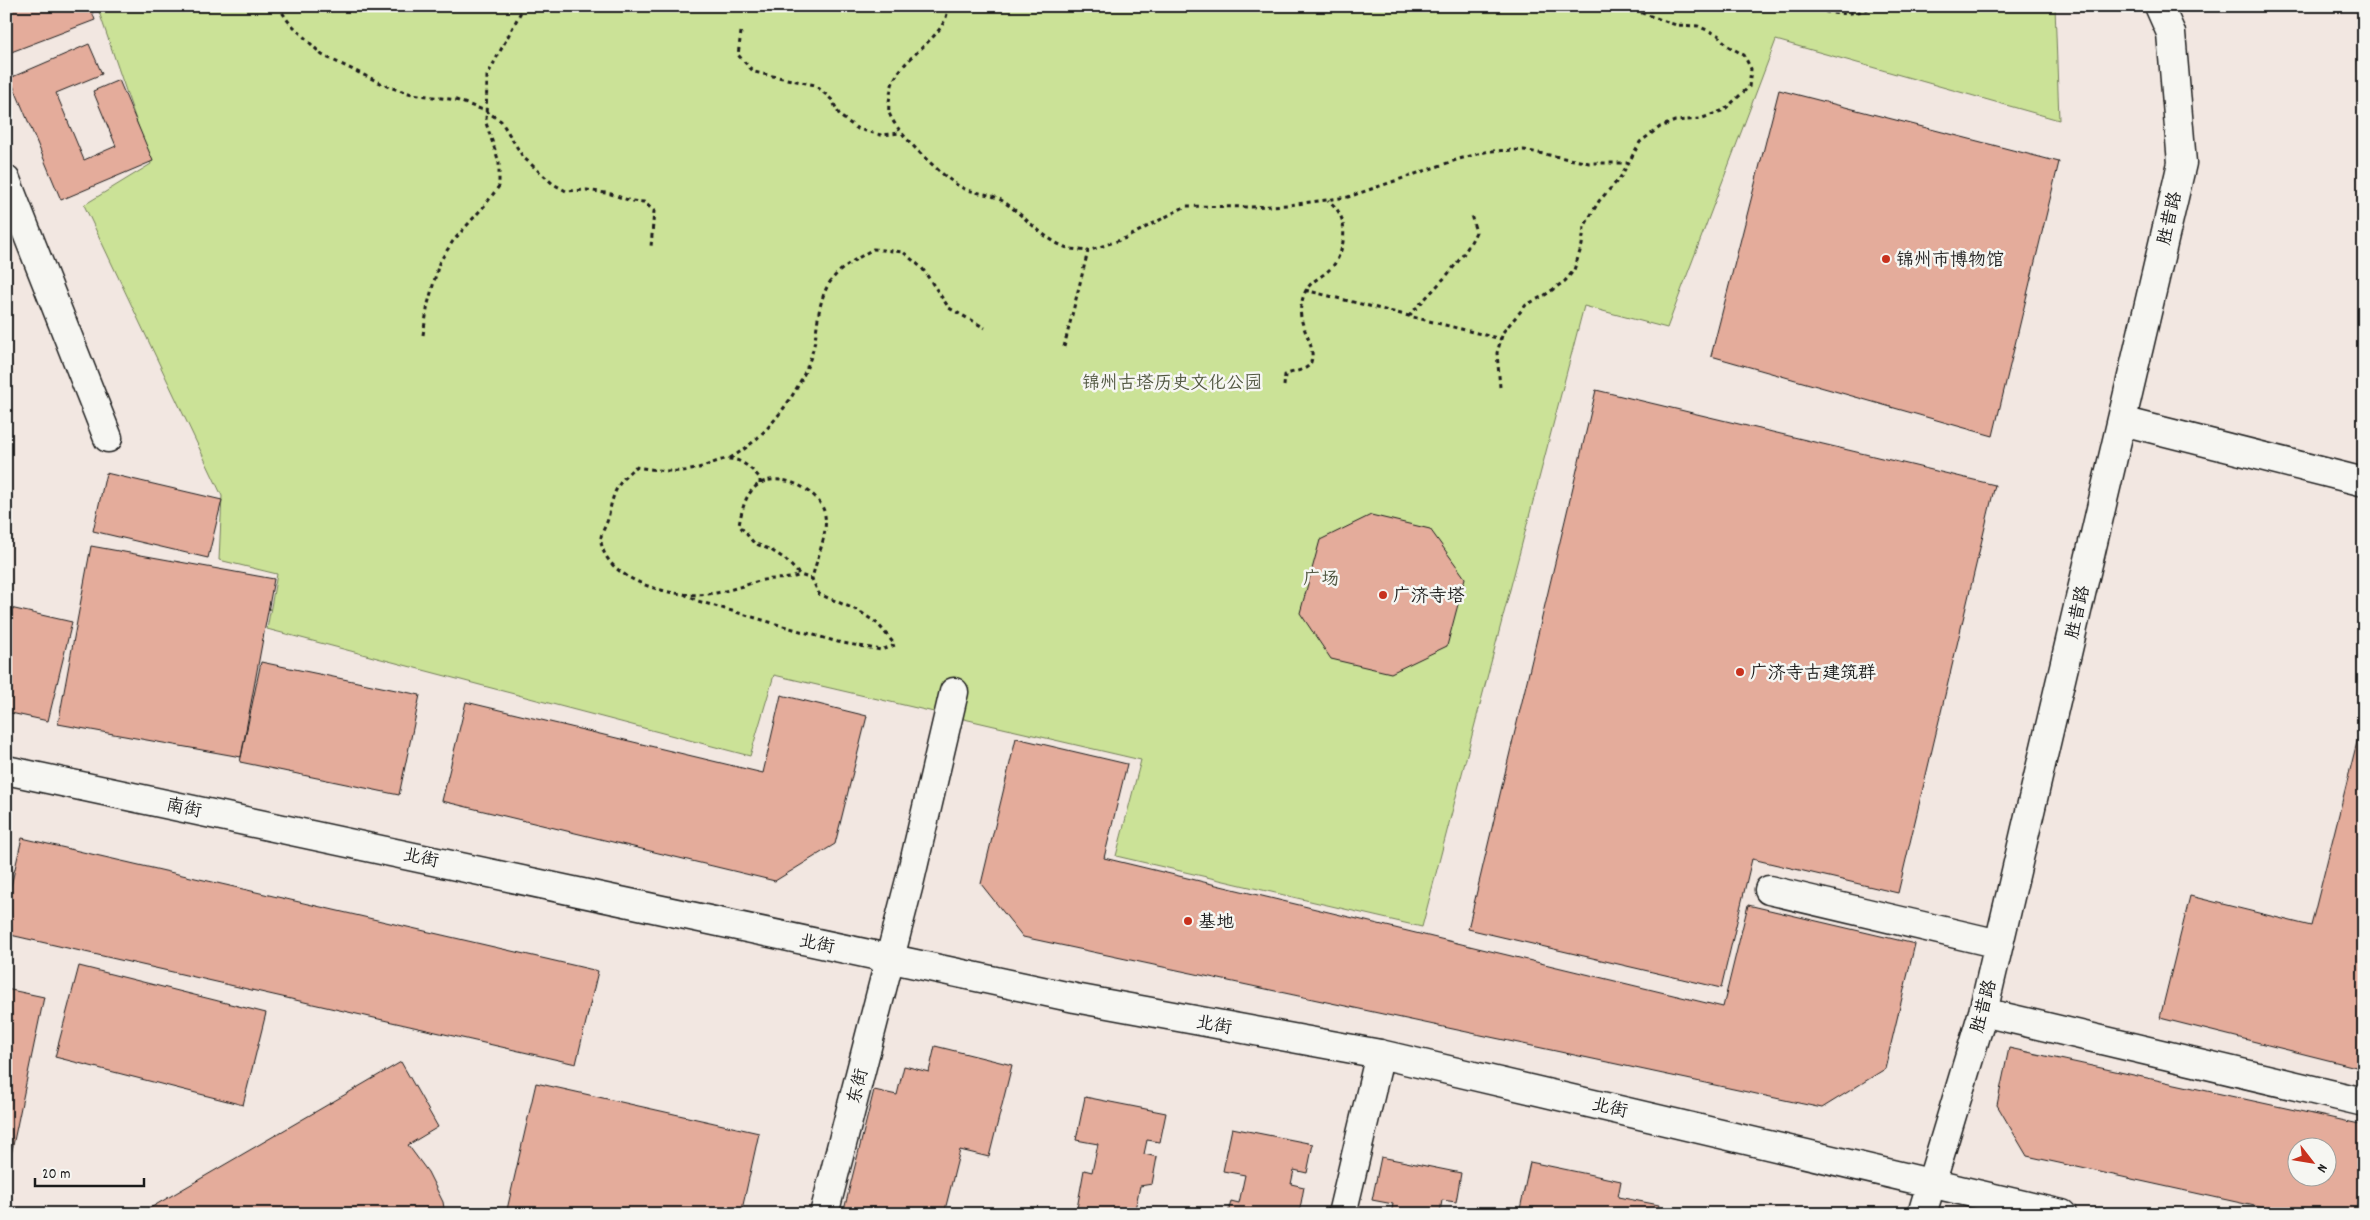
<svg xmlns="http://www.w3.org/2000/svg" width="2370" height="1220" viewBox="0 0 2370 1220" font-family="Dekko,'LXGW WenKai TC',sans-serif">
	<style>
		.green { fill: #cbe297; stroke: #747f5a }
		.building { fill: #e4ac9b; stroke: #1c1c1c; fill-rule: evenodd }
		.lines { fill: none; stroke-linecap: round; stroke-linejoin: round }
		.street-casing { stroke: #1c1c1c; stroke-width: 31 }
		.secondary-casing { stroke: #1c1c1c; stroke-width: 31 }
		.path { stroke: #1c1c1c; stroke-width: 3; stroke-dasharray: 4 4; stroke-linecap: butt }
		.street { stroke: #f6f6f2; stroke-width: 28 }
		.secondary { stroke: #f6f6f2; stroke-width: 28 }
		.poi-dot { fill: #c8321e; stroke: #f6f6f2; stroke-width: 2 }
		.labels { text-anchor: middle; stroke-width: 5; stroke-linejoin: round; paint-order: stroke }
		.street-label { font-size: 18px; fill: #1c1c1c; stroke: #f6f6f2 }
		.poi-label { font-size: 18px; fill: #1c1c1c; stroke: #f6f6f2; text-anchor: start }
		.park-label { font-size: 18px; fill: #515741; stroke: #f6f6f2 }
	</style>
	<rect width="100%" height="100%" fill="#f2e7e1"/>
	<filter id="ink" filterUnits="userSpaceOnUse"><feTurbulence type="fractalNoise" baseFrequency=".02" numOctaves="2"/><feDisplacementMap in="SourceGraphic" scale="10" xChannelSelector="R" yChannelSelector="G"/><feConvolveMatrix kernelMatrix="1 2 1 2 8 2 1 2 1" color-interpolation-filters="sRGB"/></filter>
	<g filter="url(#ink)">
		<path class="green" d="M97 6H2055L2059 120 1776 40 1667 328 1584 306 1422 927 1116 856 1141 760 774 675 750 756 267 629 277 574 219 560 222 496 84 205 151 164Z"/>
		<path class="building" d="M6 6H90L95 20 6 54Z
			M89 44 102 74 56 93 84 160 116 146 93 91 119 80 153 161 61 200 10 78Z
			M1779 90 2059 162 1993 436 1711 356Z
			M1596 390 1995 485 1898 893 1752 859 1721 988 1468 929Z
			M106 473 222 500 208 558 93 531Z
			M1371 515 1430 529 1465 578 1447 646 1391 673 1331 659 1300 613 1320 540Z
			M91 546 274 579 241 757 58 724Z
			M6 607 72 622 48 721 6 712Z
			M261 662 420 695 399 795 240 762Z
			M781 695 867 716 835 844 775 881 442 801 466 702 763 773Z
			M2364 714V1069L2160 1018 2190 896 2311 926Z
			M1016 738 1127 764 1104 858 1723 1007 1748 905 1915 944 1885 1069 1822 1108 1023 937 981 884Z
			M22 838 598 971 576 1064 6 934V908Z
			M79 966 266 1013 243 1105 55 1057Z
			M6 989 44 997 6 1179Z
			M935 1046 1012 1065 989 1157 960 1150 944 1214H843L874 1090 897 1095 904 1066 929 1072Z
			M2009 1048 2364 1125V1214H2291L2027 1156 1997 1105ZM2298 1148H2328V1178H2298Z
			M401 1062 438 1127 408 1145 428 1172 443 1202 445 1214H140Z
			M536 1083 759 1133 741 1214H506Z
			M1085 1097 1166 1113 1160 1142 1147 1140 1144 1154 1157 1157 1152 1184 1140 1186 1134 1214H1076L1084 1170 1092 1172 1098 1144 1076 1140Z
			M1232 1128 1313 1144 1307 1173 1294 1170 1291 1184 1304 1187 1299 1214H1228L1231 1201 1239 1203 1245 1175 1223 1171Z
			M1381 1157 1461 1173 1456 1202 1442 1200 1440 1213 1442 1214H1391L1393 1204 1372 1200Z
			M1530 1162 1621 1181 1618 1197 1659 1205 1657 1214H1519Z
			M1671 1211 1686 1214H1671Z"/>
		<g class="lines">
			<g class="street-casing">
				<path id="street" d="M6 180 108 438
					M2122 421 2364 482
					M1769 890 1999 944
					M1983 1012 2364 1102
					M824 1214 910 880 954 692
					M1342 1214 1380 1054
					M1922 1214 1983 1012 2182 163 2171 33 2159 6"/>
			</g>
			<g class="secondary-casing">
				<path id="secondary" d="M6 770 1075 998 1380 1054 2062 1214"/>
			</g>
			<path class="path" d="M278 6 288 21 322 55 389 87 412 94 456 100 486 111 501 121 523 157 553 184 566 191 587 190 611 194 631 201 644 202 654 211 651 247
				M948 6C948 39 898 56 891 89 890 95 888 106 889 112 893 130 942 176 959 186 972 194 988 192 1001 200 1022 213 1043 239 1065 247 1072 250 1081 250 1088 251
				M1810 6C1834 18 1855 14 1879 6
				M1889 6 1901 10 1908 6
				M741 32 738 55 754 72 815 85 832 100 840 116 858 129 881 135 901 133
				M1305 290 1501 339
				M1409 316C1433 289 1461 265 1476 232L1471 215
				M423 335 428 304 439 263 453 241 486 204 499 186V162L486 123 487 76 524 6
				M1064 347 1088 251 1126 238 1186 206 1251 207 1289 205 1348 197 1459 159 1489 151 1524 150 1589 163H1627
				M1284 386 1285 375C1293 371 1308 371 1311 362 1317 344 1297 326 1301 306 1306 278 1319 282 1333 266 1344 252 1348 226 1338 211 1336 207 1331 203 1328 200
				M1500 387 1497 353 1503 332 1526 305 1545 295 1565 281 1574 270 1582 245 1584 227 1599 201 1620 178 1640 142 1660 127 1675 121 1700 119 1724 110 1749 87 1751 69 1744 55 1728 46 1718 35 1698 26 1676 25 1642 13 1630 6
				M730 458C768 438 808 383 815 340 818 320 819 295 833 278 843 266 860 257 873 249L903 252 922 268 949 308 985 328
				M760 484V478C727 441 718 469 682 471 667 472 650 469 635 467 615 485 613 494 608 519 606 526 600 534 601 541 605 581 675 599 708 594 726 592 742 586 759 581 774 577 786 581 800 575
				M684 594 698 601 838 642 881 650 895 645 878 624 859 611 819 594 812 579C816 559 830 531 824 511 817 489 780 471 759 484 745 493 742 510 739 525L754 543 771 550 785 559 800 575 812 579"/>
			<use href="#street" class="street"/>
			<use href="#secondary" class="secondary"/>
		</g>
	</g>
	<g class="poi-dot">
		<circle cx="1886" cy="259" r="5"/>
		<circle cx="1383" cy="595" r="5"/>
		<circle cx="1740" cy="672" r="5"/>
		<circle cx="1188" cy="921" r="5"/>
	</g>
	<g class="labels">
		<g class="street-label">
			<text transform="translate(2169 218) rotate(-77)" y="6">胜昔路</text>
			<text transform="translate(2077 612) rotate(-77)" y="6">胜昔路</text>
			<text transform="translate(184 807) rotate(12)" y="6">南街</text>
			<text transform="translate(421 857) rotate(12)" y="6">北街</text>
			<text transform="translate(817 943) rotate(12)" y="6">北街</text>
			<text transform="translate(1983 1006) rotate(-75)" y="6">胜昔路</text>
			<text transform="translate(1214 1024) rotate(10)" y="6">北街</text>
			<text transform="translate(857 1086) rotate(-76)" y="6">东街</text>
			<text transform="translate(1610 1107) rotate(13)" y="6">北街</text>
		</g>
		<g class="poi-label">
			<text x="1896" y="265">锦州市博物馆</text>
			<text x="1393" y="601">广济寺塔</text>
			<text x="1750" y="678">广济寺古建筑群</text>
			<text x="1198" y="927">基地</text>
		</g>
		<g class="park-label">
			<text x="1172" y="388">锦州古塔历史文化公园</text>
			<text x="1321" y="584">广场</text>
		</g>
	</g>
	<rect width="2370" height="1220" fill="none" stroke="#f6f6f2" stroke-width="25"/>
	<rect x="12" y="12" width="2345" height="1195" fill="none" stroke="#1c1c1c" stroke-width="2" filter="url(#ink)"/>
	<g transform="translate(2312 1162) rotate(121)"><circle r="24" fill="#f6f6f2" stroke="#9f9f9c"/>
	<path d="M0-4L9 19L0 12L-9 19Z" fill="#c8321e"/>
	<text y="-8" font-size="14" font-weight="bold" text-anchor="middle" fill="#1c1c1c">N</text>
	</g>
	<path d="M35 1178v8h109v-8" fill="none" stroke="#1c1c1c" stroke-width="2.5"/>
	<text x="42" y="1178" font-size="15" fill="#1c1c1c" stroke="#f6f6f2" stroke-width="4" paint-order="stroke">20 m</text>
</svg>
